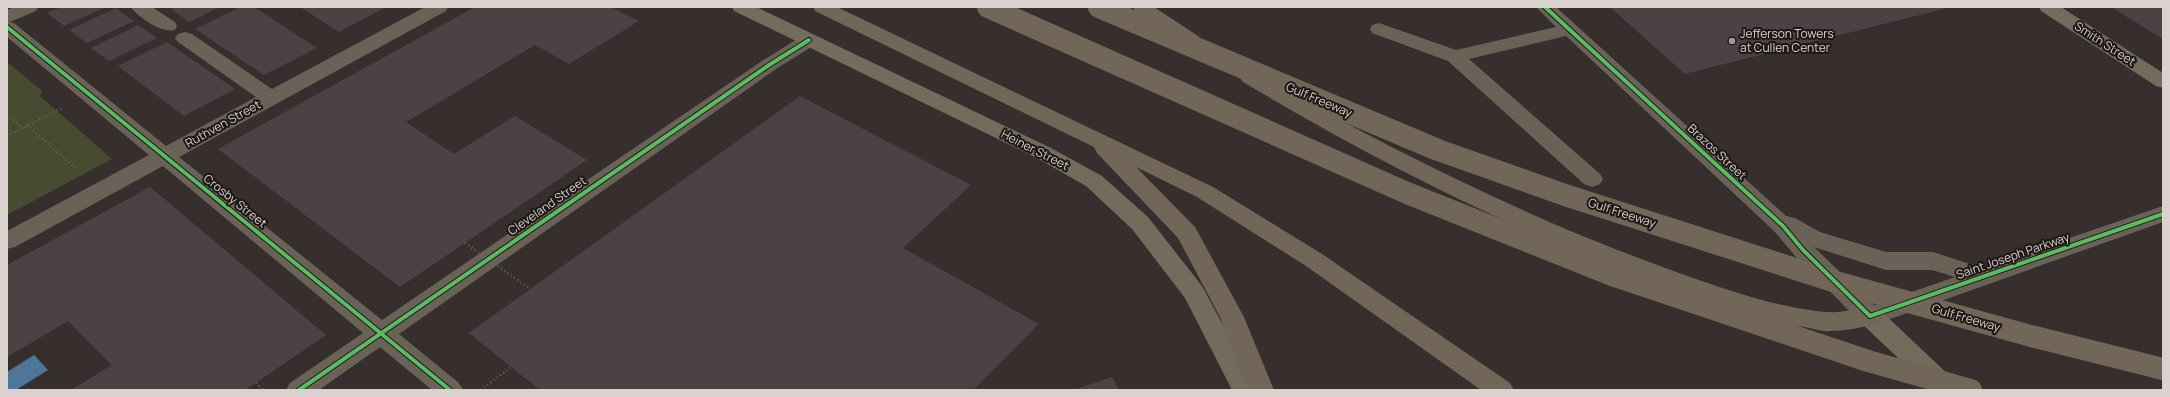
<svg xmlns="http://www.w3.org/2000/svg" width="2170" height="397" viewBox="0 0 2170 397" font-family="Manrope,sans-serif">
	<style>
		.green { fill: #474c31 }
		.water { fill: #4e7797 }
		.building { fill: #4c4246 }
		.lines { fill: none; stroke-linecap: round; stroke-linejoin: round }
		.path { stroke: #6b655d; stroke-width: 2.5; stroke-dasharray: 1 3; stroke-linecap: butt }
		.minor { fill: #696357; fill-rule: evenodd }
		.major { fill: #736b5c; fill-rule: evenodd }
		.highway { fill: #716658; fill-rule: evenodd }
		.path-bridge { stroke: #6b655d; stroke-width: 2.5; stroke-dasharray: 1 3; stroke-linecap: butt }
		.highway-bridge { stroke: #716658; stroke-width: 22 }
		.cycleway-casing { stroke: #1d1815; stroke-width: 6 }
		.cycleway { stroke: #5cba63; stroke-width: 4 }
		.poi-dot { fill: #a19996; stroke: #1d1815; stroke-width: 1.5 }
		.labels { text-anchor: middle; stroke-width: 4; stroke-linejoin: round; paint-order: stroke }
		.poi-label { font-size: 12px; fill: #dad2cf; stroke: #1d1815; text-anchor: start }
		.street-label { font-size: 12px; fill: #dad2cf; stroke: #1d1815 }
	</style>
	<rect width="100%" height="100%" fill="#362f2d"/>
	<path class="green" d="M7 62 42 91 40 96 112 159 7 215Z"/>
	<path class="water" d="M34 355 48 370 16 390H7V372Z"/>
	<path class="building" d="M61 7H106L64 26 47 13Z
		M176 7H220L189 22 171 9Z
		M240 7H254L317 48 264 75 195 29Z
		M300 7H386L339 32Z
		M475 7H611L639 21 569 64 535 45 406 122 454 154 515 116 587 160 400 287 218 149Z
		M1610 7H1947V8L1685 74Z
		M2111 7H2163V39L2132 20Z
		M116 8 134 21 87 43 69 30Z
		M138 25 157 38 109 61 91 48Z
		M167 42 235 89 184 116 118 66Z
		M800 96 971 185 903 248 1039 324 973 390H540L469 333Z
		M150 187 326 335 245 390H71L112 365 68 321 7 357V265Z
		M1112 377 1119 390H1073Z"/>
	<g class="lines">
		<path class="path" d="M7 115 23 128
			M27 125 78 170
			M7 136 62 108
			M256 383 263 390
			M481 390 511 367"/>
		<path class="minor" d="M14 7H38L36 11 10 22 14 23 166 146 256 97 178 42 175 38 178 34 185 32 192 34 272 89 425 7H448L446 11 179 157 382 320 762 61 802 36 809 34 816 36 819 40 816 44 776 69 399 334 459 383 463 390H432L380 347 319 390H286L290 383 363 333 163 166 15 247 7 249V231L149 155 7 37V10Z
			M131 7H152L175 22 177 26 175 30C161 33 139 18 131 7Z
			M1536 7H1556L1786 216 1795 218 1820 232 1886 252H1933L1982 268 2163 206V222L1879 323 1870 325 1861 323 1795 256 1775 232 1566 36 1469 59 1600 174 1603 179 1600 184 1592 187 1584 184 1448 61 1372 33 1370 29 1372 25 1379 23 1456 50 1556 27ZM1814 247 1886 270H1932L1955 277 1874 305Z"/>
		<path class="major" d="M732 7H756L1051 148 1102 176 1148 217 1202 286 1258 390H1232L1185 298 1132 229 1086 186 1037 158 734 11Z
			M2039 7H2061L2163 73V88L2156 86 2041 11Z
			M1870 307 1879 309 1952 378 1956 385 1953 390H1932L1861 323 1858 316 1861 309Z"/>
		<path class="highway" d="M813 7H837L1213 187 1322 254 1510 383 1514 390H1481L1306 266 1197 197 1136 167 1195 227 1244 317 1274 390H1248L1220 317 1178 238 1097 153 1094 147 815 11Z
			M1133 7H1154L1198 36 1201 40 1198 44 1191 46 1184 44 1135 11Z
			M1250 72 1257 74C1373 140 1491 200 1615 249 1665 268 1717 288 1769 302 1788 306 1809 311 1829 312 1846 314 1862 304 1879 309L1882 316 1879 323C1864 327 1846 331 1831 331 1822 332 1812 328 1804 327 1770 321 1739 311 1707 300 1543 246 1391 170 1243 82L1240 78 1243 74Z"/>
		<path class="path-bridge" d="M465 243 529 288"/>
		<path class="highway-bridge" d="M988 7 1407 193 1612 275 1868 361 1971 390
			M1099 7 1438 150 1565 195 1836 282 2031 336 2163 369"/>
		<g class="cycleway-casing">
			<path id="cycleway" d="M1545 7 1783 226 1803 250 1870 316 2163 214
				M7 27 450 390
				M299 390 769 65 809 40"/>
		</g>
		<use href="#cycleway" class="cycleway"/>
	</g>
	<circle class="poi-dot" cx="1732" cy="41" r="4"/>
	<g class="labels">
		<g class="poi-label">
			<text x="1740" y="38">Jefferson Towers<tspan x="1740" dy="14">at Cullen Center</tspan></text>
		</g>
		<g class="street-label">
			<text transform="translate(2105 44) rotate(33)" y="4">Smith Street</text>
			<text transform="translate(1319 100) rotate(23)" y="4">Gulf Freeway</text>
			<text transform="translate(223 124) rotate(-29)" y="4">Ruthven Street</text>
			<text transform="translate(1035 150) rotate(27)" y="4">Heiner Street</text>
			<text transform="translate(1717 152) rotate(43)" y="4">Brazos Street</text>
			<text transform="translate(235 201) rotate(39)" y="4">Crosby Street</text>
			<text transform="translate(547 206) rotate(-35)" y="4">Cleveland Street</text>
			<text transform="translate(1622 213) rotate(18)" y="4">Gulf Freeway</text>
			<text transform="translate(2013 256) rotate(-19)" y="4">Saint Joseph Parkway</text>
			<text transform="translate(1966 318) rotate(16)" y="4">Gulf Freeway</text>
		</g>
	</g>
	<rect width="2170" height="397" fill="none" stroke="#dad2cf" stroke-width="16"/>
</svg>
